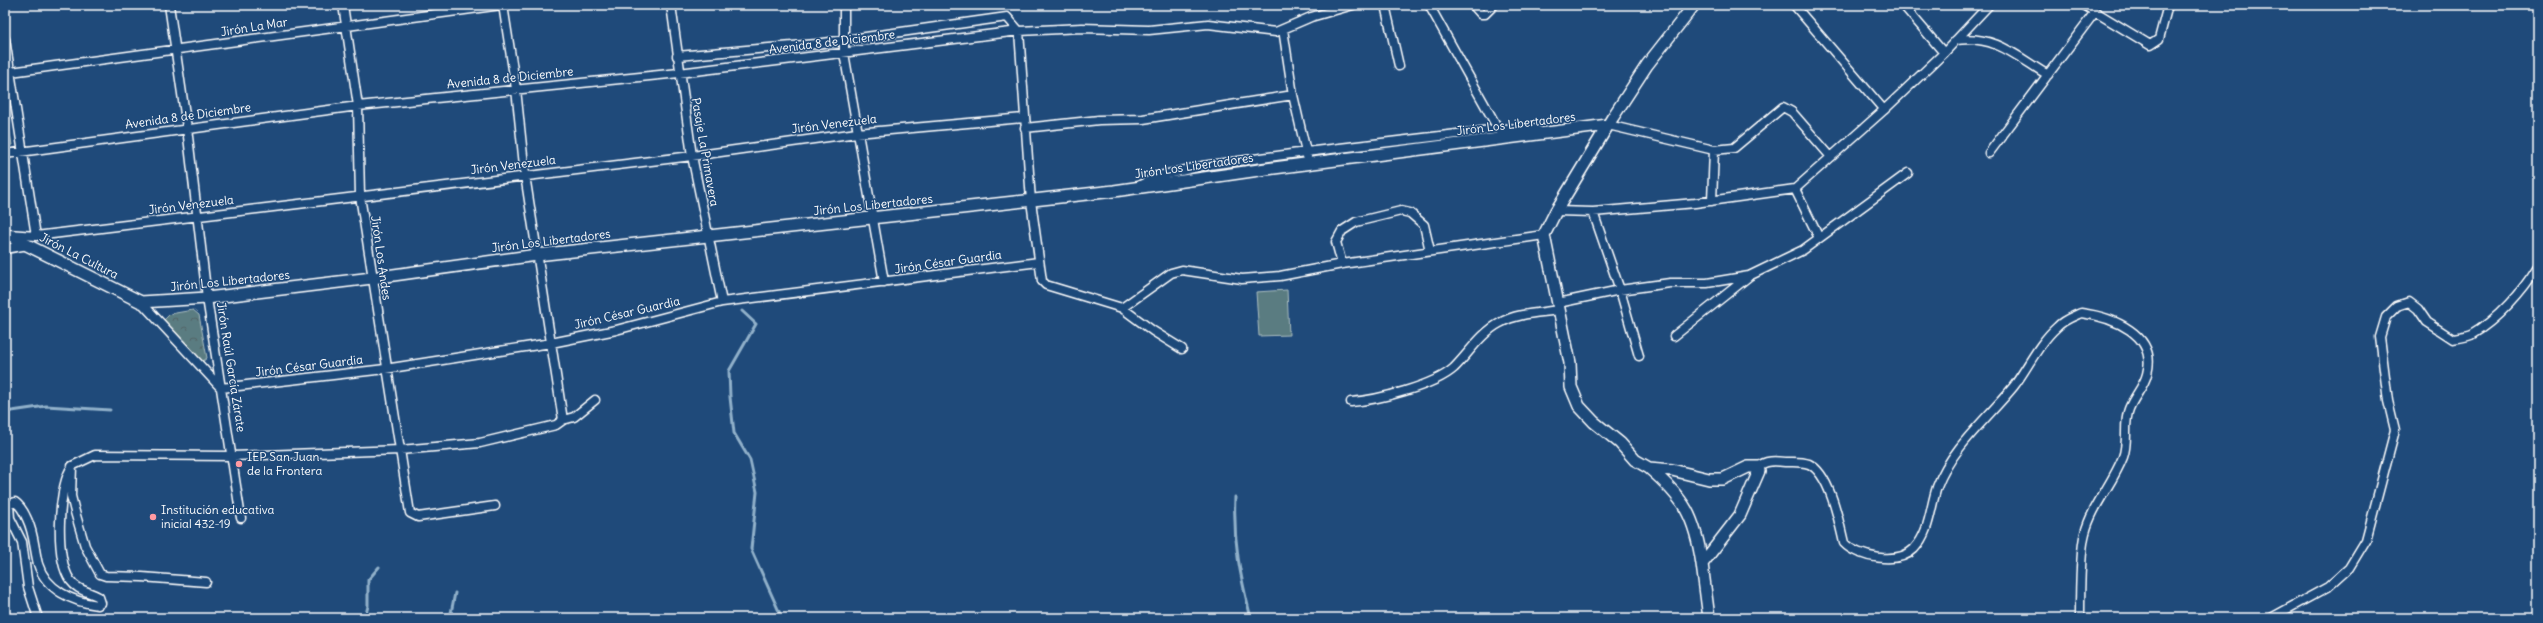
<svg xmlns="http://www.w3.org/2000/svg" width="2543" height="623" viewBox="0 0 2543 623" font-family="Delius,sans-serif">
	<style>
		.park { fill: url(#park-crowns); stroke: #acbec0 }
		.garden { fill: #5a7c81; stroke: #acbec0 }
		.lines { fill: none; stroke-linecap: round; stroke-linejoin: round }
		.stream { stroke: #91b1ca; stroke-width: 3 }
		.street-casing { stroke: #fff; stroke-width: 11 }
		.secondary-casing { stroke: #fff; stroke-width: 14 }
		.street { stroke: #1f4a7a; stroke-width: 8 }
		.secondary { stroke: #1f4a7a; stroke-width: 11 }
		.poi-dot { fill: #ff9aa2; stroke: #1f4a7a; stroke-width: 1.5 }
		.labels { text-anchor: middle; stroke-width: 3; stroke-linejoin: round; paint-order: stroke }
		.street-label { font-size: 12px; fill: #fff; stroke: #1f4a7a }
		.poi-label { font-size: 12px; fill: #fff; stroke: #1f4a7a; text-anchor: start }
	</style>
	<defs>
		<pattern id="park-crowns" width="20" height="18" patternUnits="userSpaceOnUse"><rect width="20" height="18" fill="#5a7c81"/><path d="M2 6a3 3 0 1 1 6 0M12 15a3 3 0 1 1 6 0" fill="none" stroke="#536466"/></pattern>
	</defs>
	<rect width="100%" height="100%" fill="#1f4a7a"/>
	<filter id="ink" filterUnits="userSpaceOnUse"><feTurbulence type="fractalNoise" baseFrequency=".025" numOctaves="2"/><feDisplacementMap in="SourceGraphic" scale="8" xChannelSelector="R" yChannelSelector="G"/><feConvolveMatrix kernelMatrix="1 2 1 2 8 2 1 2 1" color-interpolation-filters="sRGB"/></filter>
	<g filter="url(#ink)">
		<path class="park" d="M5 104 12 145 5 146Z
			M193 310 199 315 207 358 202 362 161 323 170 314Z"/>
		<path class="garden" d="M1287 290 1289 335 1259 336 1256 292Z"/>
		<g class="lines">
			<path class="stream" d="M742 311 756 324 729 371 730 397 734 433 750 460 757 492 751 549 782 618
				M5 412 46 406 110 410
				M1235 497C1233 542 1240 575 1251 618
				M365 618 368 606V580L379 567
				M450 618 455 593"/>
			<g class="street-casing">
				<path id="street" d="M169 5 187 128 207 298 241 518
					M343 5 358 106 360 196 410 513 418 517 495 506
					M671 5 692 156 722 302
					M844 5V53L884 282
					M1385 5 1399 66
					M1429 5 1501 134
					M1473 5 1481 14H1485L1494 5
					M1794 5 1884 110
					M1903 5 1944 53
					M2084 5 2150 45 2159 39 2168 5
					M1283 29 1293 95 1307 156
					M5 39 36 236
					M1956 40C1996 35 2016 56 2048 75
					M677 56 816 44 1007 17 1019 31 1031 201 1042 281 1046 285 1122 308 1153 331 1182 349
					M11 72 501 5
					M1608 125 1714 150 1712 201
					M1025 128 1099 120 1143 119 1293 95
					M1714 150 1734 148 1783 107 1792 112 1831 157
					M1989 153 2095 12
					M5 154 358 106 679 73 1019 31 1082 28 1149 30 1208 24 1276 32 1311 17 1353 5
					M1140 185 1159 176 1202 166 1306 152 1499 129 1533 128 1544 134
					M1795 189 1819 238
					M1556 211 1593 212 1695 203 1795 189 1884 110 1944 53 1989 5
					M1593 212 1620 290 1670 283H1707L1749 276 1803 250 1908 173
					M8 234 36 236 692 156 857 133 1024 118
					M5 249 28 245
					M1342 264 1336 242 1342 231 1356 222 1401 211 1410 213 1424 225 1430 251
					M141 302 221 388 385 369 551 343 616 330 722 302 1039 262
					M1558 303 1620 290 1639 356
					M1122 308 1171 273 1182 270 1242 279 1280 276 1342 264 1544 235
					M1674 336 1748 277
					M1351 402C1377 400 1434 386 1454 368 1469 353 1481 333 1500 323 1517 313 1540 313 1559 310
					M563 420 574 417 595 400
					M1758 467C1765 460 1776 461 1785 462 1793 462 1801 461 1809 464 1830 474 1839 522 1844 543 1858 558 1898 565 1914 549 1930 532 1930 508 1937 487 1952 447 1988 418 2014 386 2028 367 2039 343 2057 327 2063 320 2072 317 2081 313 2112 317 2158 334 2147 374 2144 387 2134 396 2129 409 2123 424 2129 441 2123 457 2113 483 2092 506 2085 533 2080 550 2080 599 2080 618
					M206 582 142 577 106 576 100 574 85 546 75 512 71 496 72 466 95 455 233 456 400 450 480 443 556 425 563 420 525 175 516 89 503 5
					M38 618 28 587 22 542 10 518 9 505 15 502C21 506 24 512 27 519 34 533 34 548 38 564 46 590 73 602 98 605L101 603 99 597C88 591 78 591 70 580 55 559 58 492 70 470
					M2271 618 2328 587 2349 568 2366 540 2395 430 2388 401 2380 337 2386 317 2397 306 2409 302 2418 309 2427 322 2453 339C2459 338 2466 337 2471 335 2497 320 2523 291 2538 266"/>
			</g>
			<g class="secondary-casing">
				<path id="secondary" d="M1694 5 1647 65 1613 117 1556 211 1544 235 1570 363 1571 387 1579 406 1594 422 1620 443 1635 460 1649 468 1672 470 1709 479H1723L1748 467H1758L1759 471 1740 515 1702 564 1709 618
					M5 234 141 302 207 298 372 278 537 255 1114 191 1266 169 1608 125
					M1649 468C1685 499 1695 517 1702 564"/>
			</g>
			<use href="#street" class="street"/>
			<use href="#secondary" class="secondary"/>
		</g>
	</g>
	<g class="poi-dot">
		<circle cx="239" cy="464" r="4"/>
		<circle cx="153" cy="517" r="4"/>
	</g>
	<g class="labels">
		<g class="street-label">
			<text transform="translate(254 27) rotate(-9)" y="4">Jirón La Mar</text>
			<text transform="translate(832 42) rotate(-7)" y="4">Avenida 8 de Diciembre</text>
			<text transform="translate(510 78) rotate(-6)" y="4">Avenida 8 de Diciembre</text>
			<text transform="translate(188 116) rotate(-8)" y="4">Avenida 8 de Diciembre</text>
			<text transform="translate(834 124) rotate(-7)" y="4">Jirón Venezuela</text>
			<text transform="translate(1516 124) rotate(-7)" y="4">Jirón Los Libertadores</text>
			<text transform="translate(705 152) rotate(80)" y="4">Pasaje La Primavera</text>
			<text transform="translate(513 165) rotate(-7)" y="4">Jirón Venezuela</text>
			<text transform="translate(1194 166) rotate(-8)" y="4">Jirón Los Libertadores</text>
			<text transform="translate(191 205) rotate(-7)" y="4">Jirón Venezuela</text>
			<text transform="translate(873 205) rotate(-6)" y="4">Jirón Los Libertadores</text>
			<text transform="translate(551 241) rotate(-7)" y="4">Jirón Los Libertadores</text>
			<text transform="translate(79 256) rotate(27)" y="4">Jirón La Cultura</text>
			<text transform="translate(381 258) rotate(82)" y="4">Jirón Los Andes</text>
			<text transform="translate(948 262) rotate(-8)" y="4">Jirón César Guardia</text>
			<text transform="translate(230 281) rotate(-6)" y="4">Jirón Los Libertadores</text>
			<text transform="translate(627 313) rotate(-13)" y="4">Jirón César Guardia</text>
			<text transform="translate(309 366) rotate(-7)" y="4">Jirón César Guardia</text>
			<text transform="translate(231 367) rotate(81)" y="4">Jirón Raúl García Zárate</text>
		</g>
		<g class="poi-label">
			<text x="247" y="461">IEP San Juan<tspan x="247" dy="14">de la Frontera</tspan></text>
			<text x="161" y="514">Institución educativa<tspan x="161" dy="14">inicial 432-19</tspan></text>
		</g>
	</g>
	<rect width="2543" height="623" fill="none" stroke="#1f4a7a" stroke-width="20"/>
	<rect x="10" y="10" width="2523" height="603" fill="none" stroke="#fff" stroke-width="1.5" filter="url(#ink)"/>
</svg>
